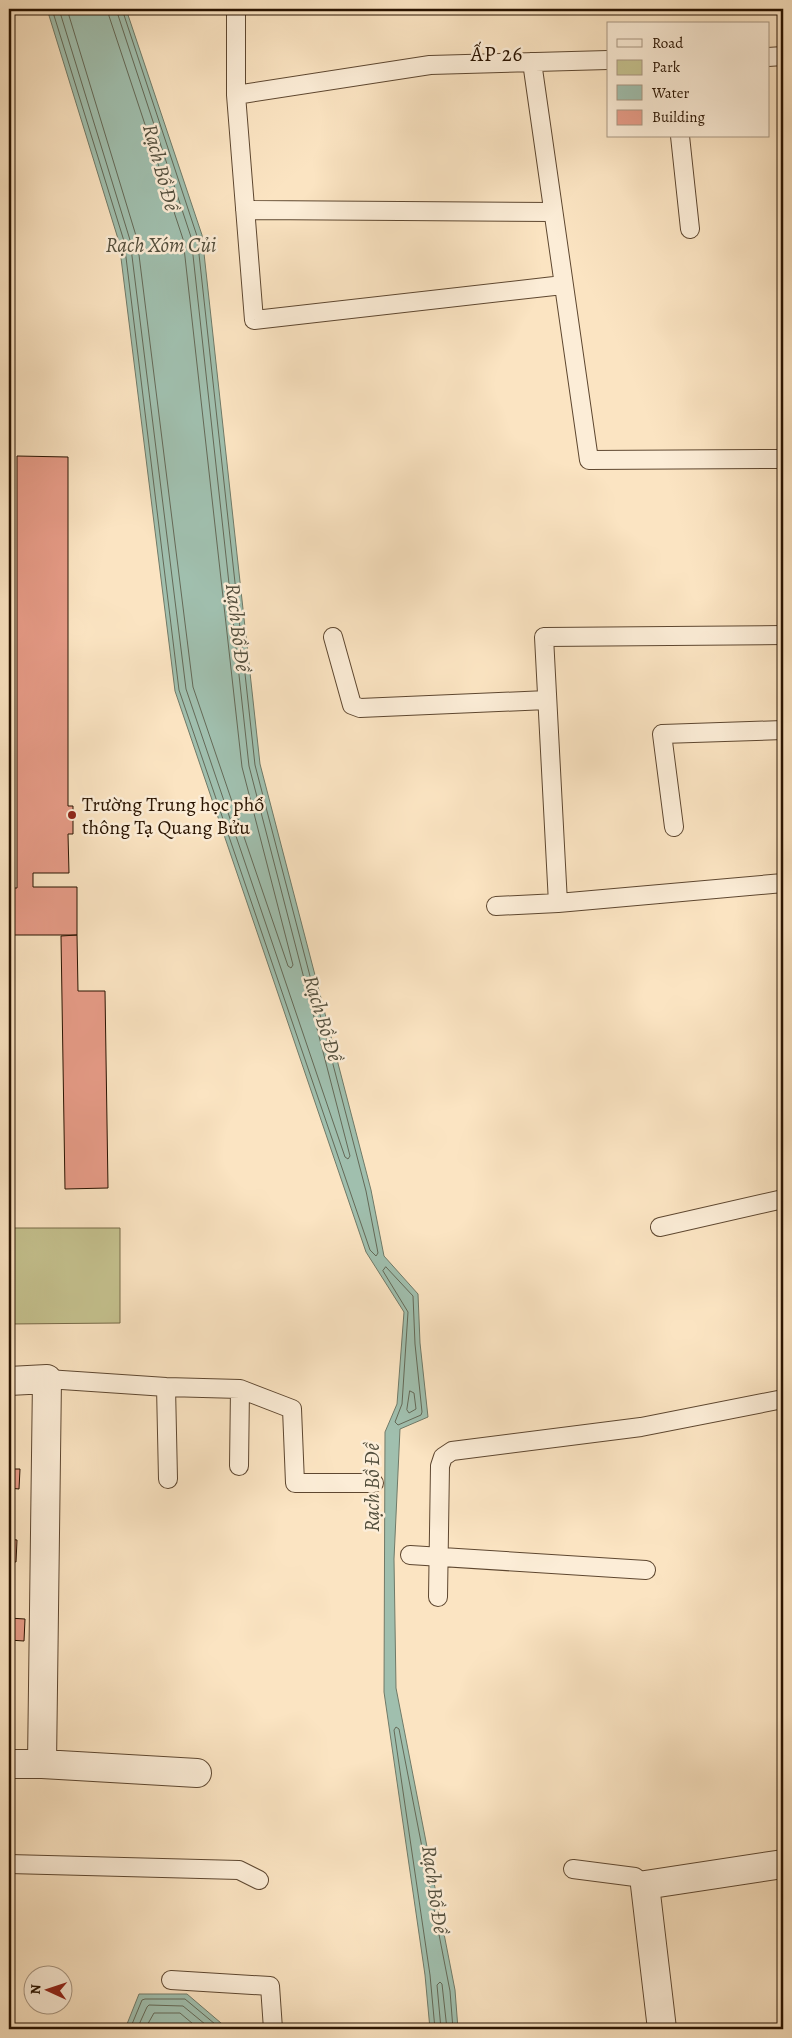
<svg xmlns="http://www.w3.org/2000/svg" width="792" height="2038" viewBox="0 0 792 2038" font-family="Alegreya,serif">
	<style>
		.green { fill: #c5c28f; stroke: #776a48 }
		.water { fill: #a0bfae; stroke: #707a68 }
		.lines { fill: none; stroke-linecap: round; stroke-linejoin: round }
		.shore { stroke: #646957; stroke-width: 1 }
		.building { fill: #e79c88; stroke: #291300 }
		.lane-casing { stroke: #5e4730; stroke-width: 20 }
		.street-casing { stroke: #5e4730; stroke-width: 30 }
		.lane { stroke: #fcedd7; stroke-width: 18 }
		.street { stroke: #fcedd7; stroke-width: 28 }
		.poi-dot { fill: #8f2418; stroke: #fcedd7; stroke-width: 2 }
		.labels { text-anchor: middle; stroke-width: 5; stroke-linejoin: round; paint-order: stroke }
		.poi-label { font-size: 20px; fill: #291300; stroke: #fcedd7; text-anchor: start }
		.neighbourhood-label { font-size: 21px; letter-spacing: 1px; fill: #291300; stroke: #fcedd7 }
		.water-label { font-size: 21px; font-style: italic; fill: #534f3d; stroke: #fcedd7 }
	</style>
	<rect width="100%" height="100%" fill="#fbe4c2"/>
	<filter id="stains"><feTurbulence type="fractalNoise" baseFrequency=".004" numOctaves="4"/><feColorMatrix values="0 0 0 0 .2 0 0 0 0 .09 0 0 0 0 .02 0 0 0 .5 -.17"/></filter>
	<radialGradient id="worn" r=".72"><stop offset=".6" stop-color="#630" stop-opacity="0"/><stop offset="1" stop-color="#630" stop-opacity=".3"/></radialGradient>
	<path class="green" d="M9 1228H120V1323L9 1324Z"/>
	<path class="water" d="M47 9H126L202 235 260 764 371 1190 384 1256 418 1294 420 1343 428 1417 400 1429 394 1559 396 1688 455 1990 458 2029H430L425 1975 384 1692 385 1432 397 1404 404 1312 366 1252 175 691 119 242Z
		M139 1994H187L228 2029H125Z"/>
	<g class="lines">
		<path class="shore" d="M52 9 124 241 179 690 370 1250 376 1256 378 1253 366 1191 255 765 197 236 122 9
			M59 9 130 240 186 689 345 1157 348 1159 350 1156 249 766 191 237 116 9
			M67 9 137 239 193 687 288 966 291 968 293 965 242 767 183 239 109 16 108 9
			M386 1267 413 1296 415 1344 422 1412 421 1415 398 1425 395 1422 402 1404 408 1312 383 1271Z
			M410 1391 414 1393 416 1409 409 1413 407 1410Z
			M130 2029 142 2000 145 1999H185L221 2029
			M137 2029 147 2007 149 2005 183 2006 211 2029
			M145 2029 154 2013H180L199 2029
			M435 2029 430 1975 394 1730 396 1727 399 1729 450 1991 453 2029
			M441 2029 437 1985 440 1982 442 1984 447 2029"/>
	</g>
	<path class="building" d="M17 456 68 457V806H73V834H68L69 873H33V887H77V935H9V888H17Z
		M77 935 78 991H105L108 1188 65 1189 61 936Z
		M9 1469H20L19 1489 9 1488Z
		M9 1539 17 1540 16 1562 9 1561Z
		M9 1618 25 1619 24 1641 9 1640Z"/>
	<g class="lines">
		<g class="lane-casing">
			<path id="lane" d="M236 9V95L254 320 563 285
				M768 57 783 56
				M532 62 589 460 783 459
				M236 95 430 65 608 60
				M680 136 690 229
				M245 210 553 212
				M333 637 352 705 360 708 547 700
				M674 827 662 734 783 730
				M558 903 783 883
				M496 906 558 903 544 637 783 635
				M660 1227 783 1199
				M47 1379 166 1387 240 1389 292 1409 295 1483H374
				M166 1387 168 1479
				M239 1466 240 1389
				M410 1555 646 1570
				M438 1597 440 1466 443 1457 452 1451 641 1427 783 1399
				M9 1864 239 1870 259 1880
				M573 1869 635 1877 645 1885
				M171 1980 270 1986 273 2029"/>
		</g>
		<g class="street-casing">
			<path id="street" d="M9 1381 47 1379 42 1764
				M9 1764H42L197 1773
				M662 2029 645 1885 783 1864"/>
		</g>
		<use href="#lane" class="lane"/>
		<use href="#street" class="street"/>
	</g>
	<circle class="poi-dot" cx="72" cy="815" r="5"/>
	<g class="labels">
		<g class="poi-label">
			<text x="82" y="811">Trường Trung học phổ<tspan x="82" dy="23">thông Tạ Quang Bửu</tspan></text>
		</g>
		<g class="neighbourhood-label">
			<text x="497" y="61">ẤP 26</text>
		</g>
		<g class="water-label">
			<text transform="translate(161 167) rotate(75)" y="7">Rạch Bồ Đề</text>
			<text x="161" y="252">Rạch Xóm Củi</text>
			<text transform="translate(238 627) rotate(83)" y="7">Rạch Bồ Đề</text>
			<text transform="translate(323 1018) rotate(73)" y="7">Rạch Bồ Đề</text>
			<text transform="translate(372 1488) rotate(-90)" y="7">Rạch Bồ Đề</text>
			<text transform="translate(435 1889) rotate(82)" y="7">Rạch Bồ Đề</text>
		</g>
	</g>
	<rect width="792" height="2038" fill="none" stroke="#fbe4c2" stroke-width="30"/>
	<rect x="10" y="10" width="772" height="2018" fill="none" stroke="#291300" stroke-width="2.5"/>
	<rect x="15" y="15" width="762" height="2008" fill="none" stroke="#291300"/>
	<rect x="607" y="22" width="162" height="115" fill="#fcedd7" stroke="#a89681"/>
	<rect x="617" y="39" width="25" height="8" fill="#fcedd7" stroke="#a89681"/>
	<text x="652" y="48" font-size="15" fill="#291300">Road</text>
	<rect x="617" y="60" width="25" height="15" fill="#c5c28f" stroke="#a89681"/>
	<text x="652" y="72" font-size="15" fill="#291300">Park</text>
	<rect x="617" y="85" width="25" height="15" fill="#a0bfae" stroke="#a89681"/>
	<text x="652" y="98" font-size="15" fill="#291300">Water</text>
	<rect x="617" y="110" width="25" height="15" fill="#e79c88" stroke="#a89681"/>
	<text x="652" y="122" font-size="15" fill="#291300">Building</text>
	<g transform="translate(48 1990) rotate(273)"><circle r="24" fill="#fcedd7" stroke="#a89681"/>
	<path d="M0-4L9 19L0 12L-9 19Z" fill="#8f2418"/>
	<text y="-8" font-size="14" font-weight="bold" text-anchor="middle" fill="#291300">N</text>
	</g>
	<rect width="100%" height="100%" filter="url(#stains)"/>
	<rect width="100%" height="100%" fill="url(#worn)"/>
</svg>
